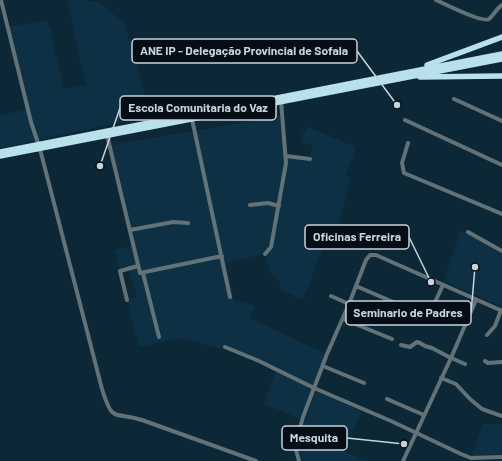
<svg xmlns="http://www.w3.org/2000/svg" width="502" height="461" viewBox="0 0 502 461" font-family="Barlow,sans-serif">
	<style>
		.built { fill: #0e3044 }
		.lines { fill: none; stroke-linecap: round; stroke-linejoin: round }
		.minor { stroke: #627276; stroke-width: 4 }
		.highway { stroke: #b9e1eb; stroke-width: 5.5 }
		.leader { fill: none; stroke: #c5d4de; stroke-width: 1.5 }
		.callout-dot { fill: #c5d4de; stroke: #050e15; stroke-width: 1.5 }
		.callout { fill: #050e15; stroke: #c5d4de; stroke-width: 1.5 }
		.callout-label { font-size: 12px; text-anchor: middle; font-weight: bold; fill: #c5d4de }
	</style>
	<rect width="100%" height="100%" fill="#0c2736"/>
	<path class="built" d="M67 0H84L99 2 125 24 133 50 150 116 0 148V115L29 109 8 27 46 20 51 29 55 53 64 89 86 85Z
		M280 116 285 156 309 160 313 145 301 143 303 132 306 131V126L356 147 345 176 351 178 335 237 328 234 303 300 281 290 279 280 270 272 265 254 225 263 234 300 255 306 250 318 326 354 301 419 264 404 276 371 233 352 181 338 139 347 127 299 137 297 129 269 120 270 115 250 134 245 111 145Z
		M461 230 502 252V307L444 281Z
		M319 392 362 411 344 451 366 461H303L299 447 301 432 315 394Z
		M483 424H502V456H472L473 452Z"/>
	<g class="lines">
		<path class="minor" d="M1 0 31 122 40 149 102 389C113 424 113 411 142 420L256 461
			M436 0C445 4 482 23 489 19 494 15 496 9 502 5
			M454 99 502 121
			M192 119 230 297
			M405 120 502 165
			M107 135 140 273 222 256
			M408 143 402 163 404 173 502 214
			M286 156 310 159
			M250 205 268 203 279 206
			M130 230 173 222 188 223
			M468 232 502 251
			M265 254 271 247 286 163 281 101
			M143 273 159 337
			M356 286 400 305
			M331 296 349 304
			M127 300 120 271 138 266
			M434 304V310L439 315
			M431 305 435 302 443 285
			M343 319 392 339
			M487 335 495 326 501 310
			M401 345 410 347 417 342 420 343 425 346 432 348 449 357 465 364
			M225 347 259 361 314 388 391 421 461 454 471 458 502 457
			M485 361 488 363 502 362
			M323 366 364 383
			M441 378 456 384 470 399 482 409 502 416
			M387 399 424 415
			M299 461 295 446 303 417 327 354 349 304 366 260 370 255H376L502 311
			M403 461 451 358 476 300"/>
		<path class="highway" d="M427 65 502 37
			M420 77 502 76
			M0 152 502 54
			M0 156 502 59"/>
	</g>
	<path class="leader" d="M397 105L357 51M100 166L120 108M431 282L409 237M475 267L471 313M404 444L347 438"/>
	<g class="callout-dot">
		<circle cx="397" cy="105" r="4"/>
		<circle cx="100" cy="166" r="4"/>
		<circle cx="431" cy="282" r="4"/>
		<circle cx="475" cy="267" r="4"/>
		<circle cx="404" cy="444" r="4"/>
	</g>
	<g class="callout">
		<rect x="132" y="39" width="225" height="24" rx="4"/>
		<rect x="120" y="96" width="156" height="24" rx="4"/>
		<rect x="305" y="225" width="104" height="24" rx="4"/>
		<rect x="346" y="301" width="125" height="24" rx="4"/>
		<rect x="282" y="426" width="65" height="24" rx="4"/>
	</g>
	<g class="callout-label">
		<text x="244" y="55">ANE IP - Delegação Provincial de Sofala</text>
		<text x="198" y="112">Escola Comunitaria do Vaz</text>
		<text x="357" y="241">Oficinas Ferreira</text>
		<text x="408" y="317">Seminario de Padres</text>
		<text x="314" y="442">Mesquita</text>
	</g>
</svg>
